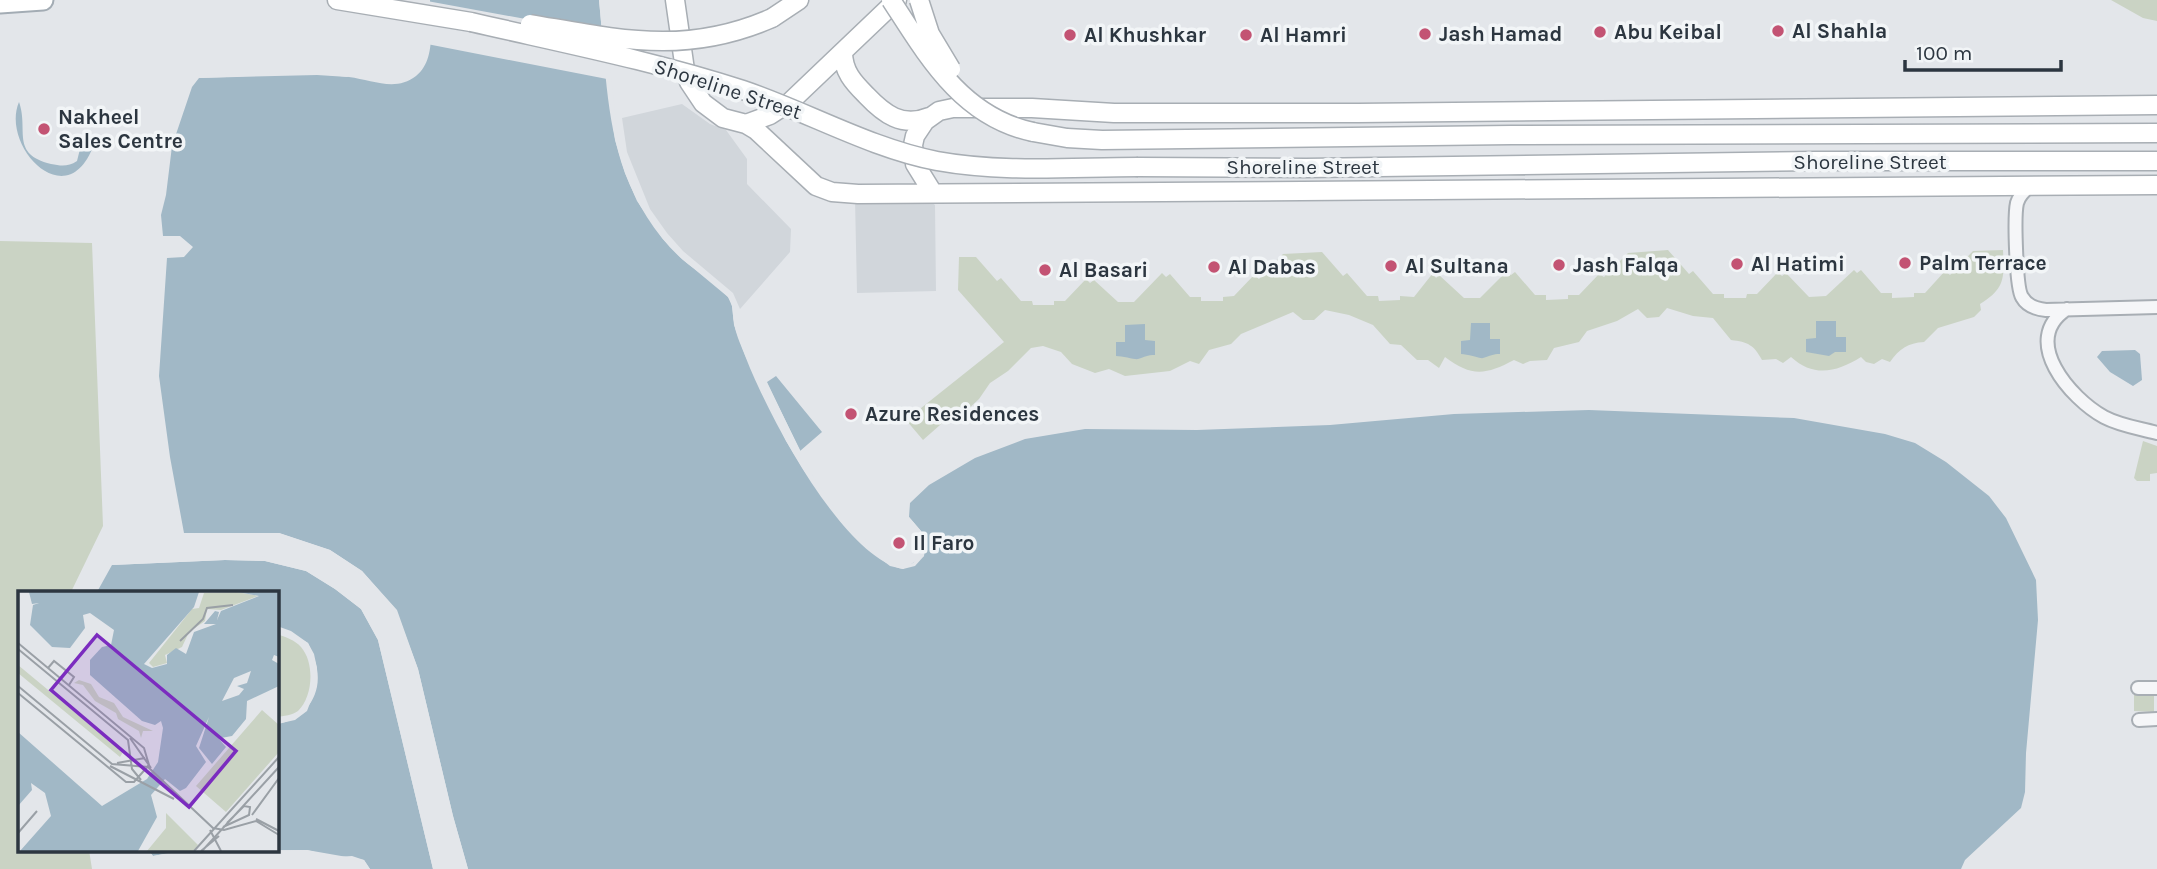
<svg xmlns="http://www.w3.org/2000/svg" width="2157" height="869" viewBox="0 0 2157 869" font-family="Karla,sans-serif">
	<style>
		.built { fill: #d1d6db }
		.green { fill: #cad3c4 }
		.water { fill: #a1b8c6 }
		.pier { fill: #e3e6ea }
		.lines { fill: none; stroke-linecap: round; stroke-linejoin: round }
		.street-casing { stroke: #a8aeb4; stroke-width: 16 }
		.secondary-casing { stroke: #a8aeb4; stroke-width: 21 }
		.primary-casing { stroke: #a3acb4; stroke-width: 23 }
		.street { stroke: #f5f6f8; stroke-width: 12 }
		.secondary { stroke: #fff; stroke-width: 18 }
		.primary { stroke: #fff; stroke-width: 19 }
		.secondary-bridge-casing { stroke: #a8aeb4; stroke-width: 21; stroke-linecap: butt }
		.secondary-bridge { stroke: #fff; stroke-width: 18 }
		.poi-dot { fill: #c35373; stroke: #f2f5f7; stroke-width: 2.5 }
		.labels { text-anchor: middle; stroke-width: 7; stroke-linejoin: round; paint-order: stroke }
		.poi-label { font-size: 21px; font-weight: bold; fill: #2c3640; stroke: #f2f5f7; text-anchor: start }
		.street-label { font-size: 21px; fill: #2c3640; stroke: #f2f5f7 }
		.inset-road { fill: none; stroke: #9aa0a6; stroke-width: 2 }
		.view { fill: #7b2cbf; fill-opacity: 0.15; stroke: #7b2cbf; stroke-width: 3.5 }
		.inset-edge { fill: none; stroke: #2c3640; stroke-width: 3.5 }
	</style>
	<rect width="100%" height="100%" fill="#e3e6ea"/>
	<path class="built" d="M682 104 710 124 726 130 747 159V184L791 229 790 252 740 309 733 293 683 251 667 233 650 209 627 152 622 118Z
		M926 197 935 205 936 291 857 293 855 199Z"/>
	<path class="green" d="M2111 0H2157V21L2143 18Z
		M0 241 92 243 103 526 71 592H19V850H89L92 869H0Z
		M1668 250 1689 274 1693 271 1713 294H1724V298H1746L1747 294H1757L1778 272 1782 276 1786 273 1809 297 1826 296 1854 270 1857 273 1861 270 1881 293H1892V298L1914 297V293H1925L1945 271 1950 275 1973 251 2003 250C2004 277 2006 288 1980 304L1981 310 1974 317 1938 328 1924 342C1908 343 1899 349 1890 362L1882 359 1874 364 1866 362 1861 357C1837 372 1814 378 1791 357L1783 363 1776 359 1762 360C1754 345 1748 342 1731 340L1713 318 1693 316 1667 308 1659 317 1647 318 1638 309 1617 321 1587 331 1579 342 1554 348 1547 360 1530 361 1523 364 1514 360C1486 375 1471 377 1445 357L1439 368 1428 360H1417L1401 345 1390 344 1373 325 1349 315 1325 310 1314 320H1303L1293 312 1241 334 1231 344 1209 350 1199 364 1190 361 1170 371 1125 376 1109 369 1095 373 1072 364 1061 352 1043 346 1031 348 1008 371 990 383 979 399 964 413 948 418 923 440 906 420 1004 342 958 290 959 257H976L997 281 1001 278 1021 301H1032L1033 305H1054V301H1065L1086 279 1090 283 1094 280 1118 302H1134L1162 273 1166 277 1170 274 1190 297H1201V301H1223V297L1234 296 1254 275 1259 279 1283 254 1322 252 1343 276 1347 273 1367 296H1378L1379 301 1400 300V296L1414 297 1433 273 1436 278 1439 275 1464 298H1480L1507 271 1511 275 1515 272 1535 295H1546V300L1568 299V295H1579L1599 274 1604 277 1628 253Z
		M2143 441 2157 446V473L2150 474V481H2137L2134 478Z
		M277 634C285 637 295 640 301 647 315 663 313 697 298 711 293 715 283 716 277 717Z
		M2134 695H2154V712L2134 711Z"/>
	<path class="water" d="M430 0H599C605 57 605 118 625 173 637 205 657 237 683 260 696 271 718 284 728 297 734 304 732 314 734 322 735 332 740 343 744 353 765 409 841 557 903 569L924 556 921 531 909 517 910 503 929 485 975 458 1025 439 1085 429 1197 430 1330 425 1454 414 1589 410 1794 418 1885 434 1915 443 1946 462 1989 496 2006 518 2036 580 2038 620 2026 753 2025 792 2021 808 1965 860 1961 869H468L453 816 418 669 396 610 362 571 330 550 279 533H184L170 457 159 376 167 258 184 257 193 247 180 236H163L161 215 166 195 172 146 192 87 199 78C248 77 300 71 349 77 372 80 396 92 416 76 437 59 430 24 430 0Z
		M19 102C29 130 10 154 51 164 61 166 68 167 77 161L80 149 94 144C68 218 0 146 19 102Z
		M1816 321H1836V337H1846V352H1835L1829 356 1806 352V339L1816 338Z
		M1471 323H1490V339H1500V354C1493 354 1490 356 1483 358 1481 359 1468 354 1461 354V341L1470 340Z
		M1145 324V340L1155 341V355C1147 355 1145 357 1138 359 1136 360 1123 356 1116 356V342H1125V325Z
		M2135 350 2140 354 2142 380 2133 386 2110 372 2097 357 2102 351Z
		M776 376 822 432 800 451 767 382Z
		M225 560 265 561 306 571 335 589 361 609 378 640 433 869H370L364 860 307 850 180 851 153 856 148 850H276L277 724C303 720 322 697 317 669 316 661 311 651 308 643L277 626 276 592H97L112 565Z"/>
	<path class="pier" d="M599 0H603L618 140 628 172 640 199 665 237 684 256 731 295 736 305 737 324 748 354 790 439 796 450 763 384 765 379 802 454H798L843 520 892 563 903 565 913 563 920 554 922 544 918 533 905 516 909 517 921 531 926 544 924 556 915 566 903 569 890 566 873 553 841 522 805 472 786 441 745 355 734 325 732 306 728 297 681 258 663 239 637 201 625 173 615 140 607 79 427 44V1L602 33Z
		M316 71 347 74 348 77 317 75 199 78 202 74Z
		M279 533 330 550 362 571 397 610 418 669 453 816 468 869H465L450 817 414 670 393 612 360 574 328 553 278 537H184L181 534Z
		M225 556 266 557 307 568 337 586 363 607 382 639 437 869H433L378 640 361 609 335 589 306 571 265 561 225 560 112 565 110 563Z
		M277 626 291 631 308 643 314 654 317 668V685L307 711 295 720 277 724 276 721 294 717 305 709 314 684V669L305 645 289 634 276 630Z
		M145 850H148L153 856 180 851 307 850 335 857 352 856 364 860 370 869H366L362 863 351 859 335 860 307 854H180L153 859Z"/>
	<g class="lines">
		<g class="street-casing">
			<path id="street" d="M2030 186C2024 191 2019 196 2017 203 2014 216 2016 288 2022 297 2027 306 2036 309 2046 310L2157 307
				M2067 309C2019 340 2071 399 2104 417 2121 426 2139 428 2157 433
				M2138 688H2157
				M2139 720 2157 719"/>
		</g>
		<g class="secondary-casing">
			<path id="secondary" d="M337 0 471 22
				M675 0 685 70 689 82 703 103 723 118 746 124 756 130 816 186 832 192 858 194 2157 185
				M772 18 799 0
				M843 52C843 71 853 82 866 95 884 114 902 128 929 117
				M746 124 770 115 790 102 897 0
				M1033 132 1067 138 1102 140 1511 135 2157 133
				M1138 167 1306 168 1816 161H2157
				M933 193 915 164 913 145 915 136 925 121 939 111 953 108H1032L1114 113H1358L2157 105"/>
		</g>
		<g class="primary-casing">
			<path id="primary" d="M0 3 43 0"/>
		</g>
		<use href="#street" class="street"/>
		<use href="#secondary" class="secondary"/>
		<use href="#primary" class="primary"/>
		<g class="secondary-bridge-casing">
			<path id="secondary-bridge" d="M891 0C928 57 962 117 1033 132
				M919 0 930 34 951 69
				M471 22C562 43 654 61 743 90 808 112 870 148 937 161 1003 173 1072 167 1138 167
				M530 24C619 39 685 56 772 18"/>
		</g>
		<use href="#secondary-bridge" class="secondary-bridge"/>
	</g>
	<g class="poi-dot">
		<circle cx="1778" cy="31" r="7"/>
		<circle cx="1600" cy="32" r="7"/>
		<circle cx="1425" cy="34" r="7"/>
		<circle cx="1070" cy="35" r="7"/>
		<circle cx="1246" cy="35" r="7"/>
		<circle cx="44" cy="129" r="7"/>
		<circle cx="1905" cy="263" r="7"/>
		<circle cx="1737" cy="264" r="7"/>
		<circle cx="1559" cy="265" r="7"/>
		<circle cx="1391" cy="266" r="7"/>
		<circle cx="1214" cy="267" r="7"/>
		<circle cx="1045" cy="270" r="7"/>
		<circle cx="851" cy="414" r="7"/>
		<circle cx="899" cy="543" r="7"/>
	</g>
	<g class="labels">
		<g class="poi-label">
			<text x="1792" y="38">Al Shahla</text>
			<text x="1614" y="39">Abu Keibal</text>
			<text x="1439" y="41">Jash Hamad</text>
			<text x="1084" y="42">Al Khushkar</text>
			<text x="1260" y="42">Al Hamri</text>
			<text x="58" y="124">Nakheel<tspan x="58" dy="24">Sales Centre</tspan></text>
			<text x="1919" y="270">Palm Terrace</text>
			<text x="1751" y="271">Al Hatimi</text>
			<text x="1573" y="272">Jash Falqa</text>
			<text x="1405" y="273">Al Sultana</text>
			<text x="1228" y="274">Al Dabas</text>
			<text x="1059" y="277">Al Basari</text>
			<text x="865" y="421">Azure Residences</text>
			<text x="913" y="550">Il Faro</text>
		</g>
		<g class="street-label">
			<text transform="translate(728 89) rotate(18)" y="7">Shoreline Street</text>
			<text x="1870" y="169">Shoreline Street</text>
			<text x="1303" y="174">Shoreline Street</text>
		</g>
	</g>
	<g transform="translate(18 591)">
		<rect width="261" height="261" fill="#e3e6ea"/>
		<path d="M219 1 240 5 203 19 189 18 187 30 171 41 164 56 147 64 149 72 135 76 131 72 174 18 181 17 186 2ZM0 74 105 161 102 166 0 82ZM61 89 73 93 81 106 96 112 105 126 135 140H125L123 147 121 140 100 128 98 122 77 110 65 94 56 92ZM244 119 261 134V161L208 221 178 195ZM148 222 180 254 175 260H129L148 237Z" fill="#cad3c4"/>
		<path d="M11 1H181L176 16 126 73 134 77 149 73V64L158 57 168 63 176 41 198 33H186L197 20 201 21 199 29 203 20 241 5 220 1H261V66L256 64 254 69 261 73V95L229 110 228 128 214 145 203 147 194 140 208 156 194 173 181 157 191 126 178 155 188 171 168 197 162 200 147 188 133 204 139 226 120 260H2L33 225 27 202 13 192 14 199 0 215V141L84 215 129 188 140 171 145 137 143 130 137 134 124 130 72 84V69L84 56 93 54 96 39 72 22 65 24 67 37 52 57 34 56 12 34 15 14 21 12 14 13ZM233 80 229 92 219 95 226 98 221 104 204 110 216 87Z" fill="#a1b8c6" fill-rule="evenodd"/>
		<path class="inset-road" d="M162 50 185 28 189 17 215 14M0 52 126 157 131 174 116 191H108L0 102M0 58 110 149 114 178 123 189M30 77 36 70 56 86 51 94M0 95 94 173 130 176 195 237 206 239 238 230 261 244M112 147 133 177M99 172 127 167M92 175 156 208M234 224 261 187M238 228 261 240M205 236 231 224 232 216 226 215 209 232M192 239 203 260M0 242 19 220M176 260 261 166M183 260 201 245M184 260 261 176"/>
		<path class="view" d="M79 44 218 160 171 216 33 99Z"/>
		<rect width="261" height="261" class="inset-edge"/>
	</g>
	<path d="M1905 60v10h156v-10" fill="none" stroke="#2c3640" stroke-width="3.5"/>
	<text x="1916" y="60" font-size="21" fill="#2c3640" stroke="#f2f5f7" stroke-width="5" paint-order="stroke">100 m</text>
</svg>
